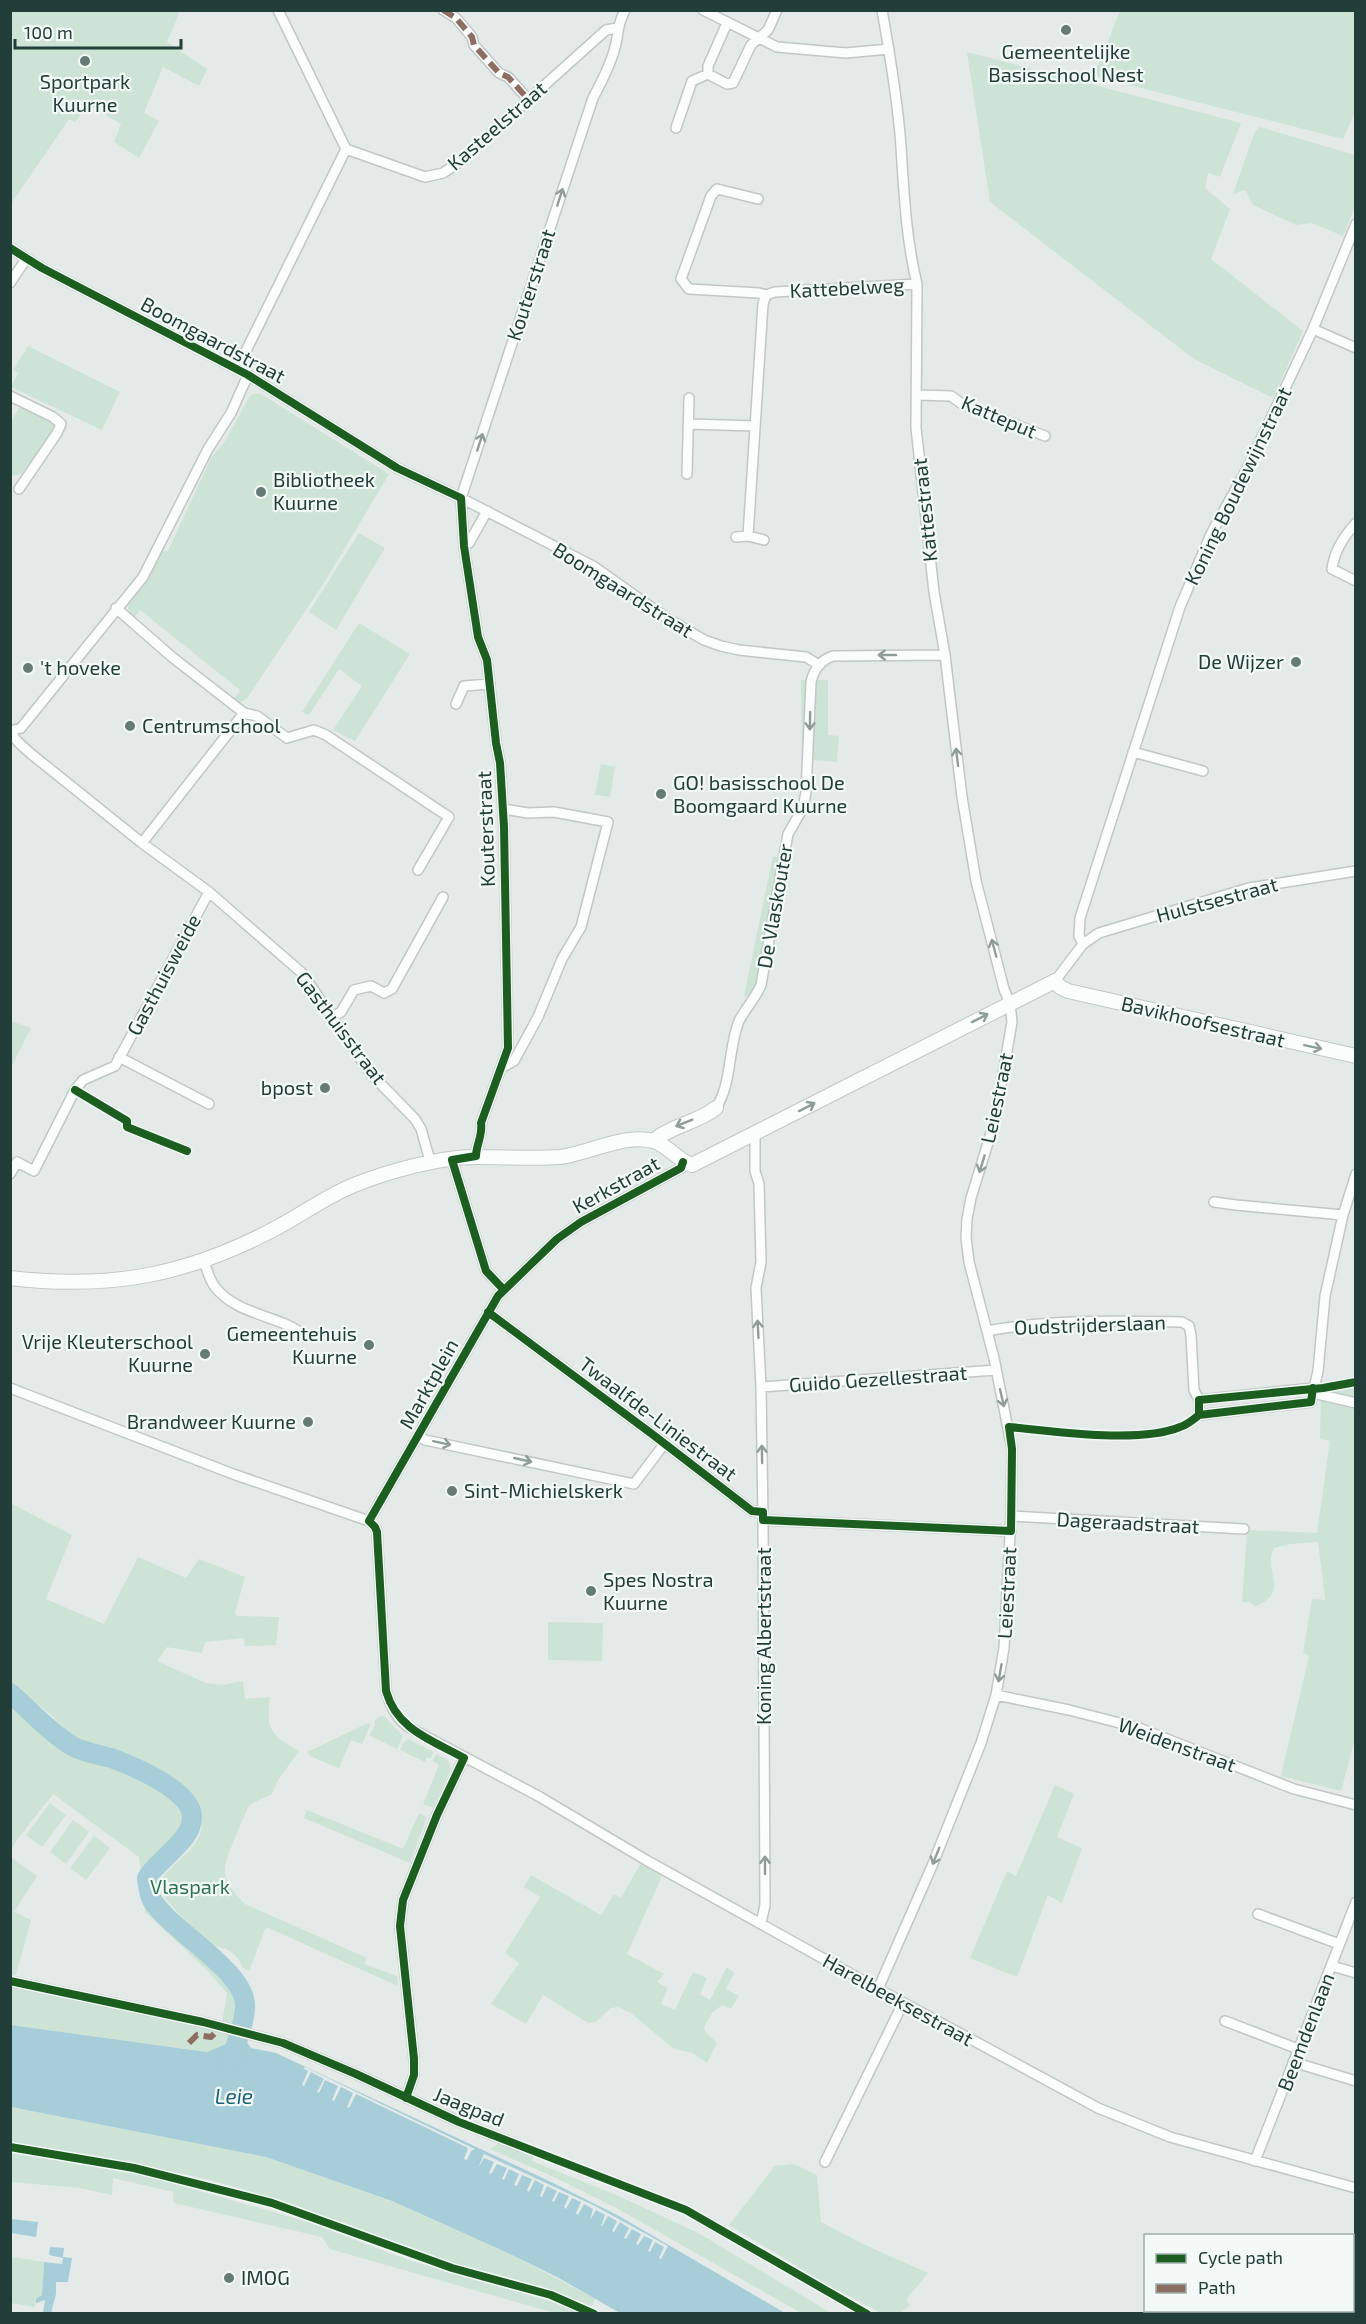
<svg xmlns="http://www.w3.org/2000/svg" width="1366" height="2324" viewBox="0 0 1366 2324" font-family="'Exo 2',sans-serif">
	<style>
		.green { fill: #cde3d6 }
		.water { fill: #a6cdd8 }
		.pier { fill: #e4eae8 }
		.lines { fill: none; stroke-linecap: round; stroke-linejoin: round }
		.river { stroke: #a6cdd8; stroke-width: 20 }
		.street-casing { stroke: #c1c7c5; stroke-width: 12 }
		.secondary-casing { stroke: #c0c8c5; stroke-width: 16 }
		.street { stroke: #fbfcfc; stroke-width: 9 }
		.secondary { stroke: #fbfcfc; stroke-width: 14 }
		.quiet { stroke: #8d6e63; stroke-width: 6; stroke-dasharray: 12 6; stroke-linecap: butt }
		.cycleway-casing { stroke: #f3f9f6; stroke-width: 11 }
		.cycleway { stroke: #1b5e20; stroke-width: 8 }
		.oneway { stroke: #8e9d9a }
		.poi-dot { fill: #667a76; stroke: #f3f9f6; stroke-width: 2 }
		.labels { text-anchor: middle; stroke-width: 4.5; stroke-linejoin: round; paint-order: stroke }
		.poi-label { font-size: 20px; fill: #223e39; stroke: #f3f9f6; text-anchor: start }
		.street-label { font-size: 20px; fill: #223e39; stroke: #f3f9f6 }
		.park-label { font-size: 20px; fill: #2c744f; stroke: #f3f9f6 }
		.water-label { font-size: 21px; font-style: italic; fill: #1c6279; stroke: #f3f9f6 }
	</style>
	<rect width="100%" height="100%" fill="#e4eae8"/>
	<path class="green" d="M11 10 180 11 167 42 207 69 199 86 163 67 144 113 159 121 139 158 114 142 121 124 88 105 75 122 69 119 11 204Z
		M1120 11H1355V112L1343 139 1098 77 1096 71Z
		M967 52 1241 123 1220 177 1208 173 1205 188 1230 209 1211 259 1303 331 1273 398 1194 359 990 202Z
		M1260 127 1355 155V207L1343 236 1312 223 1296 225 1253 205 1245 190 1233 194 1255 131Z
		M28 346 120 392 102 430 11 387 18 373 13 370Z
		M253 394H261L389 474 324 583 248 697 240 703 233 701 240 690 140 610 133 619C130 614 128 611 128 606 129 601 156 563 161 552L168 551 211 458 225 441 250 396Z
		M20 406 51 422 54 427 53 432 21 474 11 476V421Z
		M359 533 385 548 336 630 309 612Z
		M359 623 410 654 355 741 333 730 362 686 339 669 309 715 302 712Z
		M801 680H828V735L839 736 837 762 802 759Z
		M601 764 615 767 610 797 595 795Z
		M773 856 781 858 758 979 753 997 744 996Z
		M11 1021 31 1028 11 1068 10 1021Z
		M1355 1386 1356 1735 1341 1791 1281 1776 1309 1656 1303 1653 1312 1599 1325 1600 1318 1542 1290 1544 1274 1548C1262 1571 1291 1591 1256 1606L1249 1602H1242L1247 1530 1317 1533 1330 1441 1320 1439 1321 1391Z
		M10 1503 72 1535 46 1599 104 1624 138 1557 186 1578 199 1559 245 1577 235 1613 237 1616 279 1617 276 1645 245 1646 244 1638 205 1642 202 1653 167 1647 157 1661 206 1683 222 1685 243 1681 245 1699 270 1697C265 1729 272 1736 299 1751L278 1780 272 1794 249 1805C243 1820 224 1859 225 1872 226 1885 236 1895 245 1904L367 1958 364 1964 397 1976 398 1986 266 1927 249 1971 243 1968C236 1951 225 1946 207 1946 192 1924 172 1911 158 1887 166 1864 196 1854 201 1830 210 1789 150 1764 119 1752 106 1748 91 1747 79 1740 67 1734 59 1722 49 1713 35 1702 21 1695 11 1681Z
		M548 1622 603 1623 602 1661 548 1660Z
		M10 1701 61 1746 77 1754 114 1766 184 1806C206 1856 141 1844 148 1892 149 1897 149 1901 151 1906 158 1922 203 1961 218 1974 224 1979 232 1982 235 1989 240 2000 237 2014 233 2025L222 2023 227 1993 206 1969 145 1912 139 1857 53 1794 16 1841 13 1848 11 1846Z
		M381 1716H384L403 1736 397 1749 369 1735 375 1725V1720Z
		M368 1723 370 1726 362 1744 351 1740 339 1768 310 1756 307 1752Z
		M408 1739 434 1752 430 1759 427 1757 425 1762 400 1750 403 1743Z
		M436 1754 448 1760 451 1769 433 1808 423 1804 439 1765 433 1761Z
		M1055 1785 1074 1794 1057 1837 1082 1848 1062 1903 1048 1895 1017 1977 970 1958 1007 1871 1016 1876Z
		M50 1803 66 1815 42 1847 26 1835Z
		M307 1810 403 1849 419 1813 427 1817 410 1863 304 1818Z
		M73 1820 89 1832 66 1864 50 1852Z
		M94 1836 110 1848 86 1880 70 1868Z
		M11 1857 37 1876 14 1912 31 1920 16 1975H10Z
		M641 1863 662 1876 627 1954 664 1974 657 1982 668 1988 661 2004 675 2010 693 1972 707 1978 700 1994 710 2000 727 1967 734 1973 726 1989 739 1996 731 2009 722 2005 712 2013 704 2027 705 2031 717 2043 707 2063 693 2053 674 2049 631 2013 618 2007 611 2008 595 2022 588 2023 543 1995 526 2024 491 2004 519 1963 505 1953 540 1897 524 1887 531 1875 601 1915 614 1894 621 1898Z
		M11 1986 234 2034C231 2045 217 2048 208 2052L11 2025Z
		M11 2107 266 2157 391 2201 512 2255 595 2299 592 2306C537 2284 479 2273 423 2254 377 2238 332 2218 286 2203 196 2172 104 2157 11 2144Z
		M497 2144 534 2155 532 2161 621 2197 700 2234 831 2313H801L620 2210 556 2178 490 2149Z
		M11 2153 82 2163 148 2176 311 2223 408 2260 573 2308 582 2313H555L330 2249 322 2237 174 2203 173 2192 113 2178 112 2195 80 2188 11 2182Z
		M794 2164 817 2175 821 2222 861 2243 928 2273 906 2300 910 2305 900 2313H881L828 2285 729 2225 772 2170 773 2166Z
		M11 2257 44 2262 42 2295 36 2299 35 2307 11 2303Z"/>
	<path class="water" d="M11 2025 207 2052 226 2044 233 2038 246 2041 251 2048 276 2053 549 2181 619 2216 785 2313H620L557 2277 512 2255 392 2201 266 2157 11 2107Z
		M11 2219 38 2222 36 2237 11 2233Z
		M50 2247 64 2248 63 2257 72 2258 68 2282H56V2294L51 2313H43L45 2300 36 2303V2299L42 2295 44 2262 62 2264 63 2258 49 2255Z"/>
	<path class="pier" d="M305 2067 425 2125 475 2149 471 2151 467 2160 464 2159 468 2148 356 2094 349 2108 347 2107 353 2093 341 2087 334 2101 332 2100 338 2086 325 2080 319 2093 317 2092 324 2079 311 2072 304 2086 302 2085 308 2071 304 2069Z
		M484 2154 595 2206 668 2246 661 2259 659 2258 664 2247 655 2242 650 2252 648 2251 653 2240 644 2236 638 2245 636 2244 641 2234 632 2229 626 2239 624 2238 629 2228 620 2222 614 2232 612 2231 617 2221 608 2216 602 2226H601L605 2215 596 2210 590 2220 593 2209 584 2204 578 2215 576 2213 581 2202 572 2198 566 2209 564 2207 569 2196 559 2192 554 2202 552 2201 557 2191 547 2186 542 2197 540 2196 544 2185 535 2180 529 2192 527 2190 532 2179 522 2175 517 2186 514 2185 519 2174 509 2169 504 2180 502 2179 507 2168 497 2164 491 2174 489 2173 494 2162 484 2158 478 2168Z"/>
	<g class="lines">
		<path class="river" d="M10 1693C31 1711 50 1733 74 1747 86 1753 101 1755 114 1759 135 1767 192 1791 192 1817 193 1840 158 1859 147 1878 148 1885 149 1895 152 1900 171 1931 246 1971 245 2006 245 2021 235 2049 229 2063"/>
		<g class="street-casing">
			<path id="street" d="M278 10 346 149
				M443 10 456 18 472 37 474 45 499 73 508 77 528 99
				M703 10 777 47 846 53 889 49
				M727 23 708 66V74L727 84 733 83 751 45 768 30 777 10
				M676 128 692 81 708 74
				M346 149 425 177 443 173 458 163 606 30 617 28
				M758 199 717 189 711 196 681 279 689 289 759 293 766 295
				M10 248 42 268 248 375 397 468 461 498 593 566 665 617 704 640 721 646 739 650 806 657 819 665
				M10 283 26 259
				M766 295 775 292 917 284
				M1313 329 1356 348
				M237 369 346 149
				M917 395 951 396 962 404 1045 436
				M10 396 53 417 61 424 57 433 19 489
				M690 424 755 426
				M687 474 689 398
				M1356 523C1344 536 1334 552 1332 569L1356 581
				M748 536 764 540
				M736 537 748 536 763 304 766 295
				M464 546 469 543 487 511
				M116 608 172 657 244 713 257 716 287 738 314 730 326 735 449 817 418 870
				M456 704 464 686 490 684
				M10 731 21 728 143 577 208 449 231 413 248 375
				M10 732 18 742 30 753 142 843 209 892 302 973 371 1074 415 1119 421 1129 431 1164
				M1133 752 1203 771
				M142 843 244 713
				M1083 944 1079 936 1080 918 1180 607 1211 534 1247 469 1313 329 1356 224
				M1055 981 1083 944 1099 933 1249 888 1356 871
				M332 1017 341 1012 354 990 371 986 384 993 392 989 443 897
				M119 1057 209 1104
				M501 1068 514 1061 538 1017 562 959 581 927 608 822 554 812 528 813 503 809
				M716 1108C732 1084 728 1048 739 1021 745 1009 755 999 761 985L786 845 788 834 803 808 806 792 811 682C814 669 821 660 833 656L945 655
				M755 1134V1171L759 1184 761 1262 756 1288 761 1387 763 1520 765 1905 761 1923
				M476 1156C476 1145 483 1135 481 1123L508 1048 504 827 500 763 496 743 487 660 478 637 464 546 461 498 593 98C602 81 614 58 617 38 619 26 619 23 625 10
				M452 1160 486 1271 504 1290
				M10 1174 17 1162 34 1171 75 1090 83 1080 115 1066 209 892
				M1214 1202 1236 1205 1343 1215
				M204 1261C207 1270 209 1279 215 1287 232 1309 262 1314 285 1324 292 1327 299 1332 306 1335
				M488 1312 652 1434 752 1511 763 1512
				M987 1331C1050 1319 1118 1321 1182 1322L1189 1326 1191 1335 1194 1390 1199 1400V1415L1311 1402 1318 1371 1325 1296 1343 1215 1356 1174
				M761 1387 996 1370
				M10 1388 233 1474 369 1521 375 1527 377 1532 386 1691C390 1705 397 1720 410 1728L540 1797 646 1860 878 1989 1098 2108 1170 2137 1356 2188
				M1313 1388 1317 1394 1356 1403
				M1199 1400 1313 1388
				M419 1436 425 1440 634 1484 665 1443
				M1011 1516 1244 1529
				M763 1520 1011 1531
				M369 1521 498 1296 557 1239 581 1222 681 1168 683 1162
				M996 1695 1069 1710 1139 1728 1294 1789 1356 1805
				M1258 1914 1339 1944
				M1332 1966 1356 1973
				M10 1981 203 2022 283 2043 356 2074 459 2122 520 2146
				M878 1989 932 1866 981 1743 996 1695 1004 1648 1011 1516 1012 1449 994 1358 969 1262 966 1238 967 1219 971 1198 995 1120 1012 1022 1010 1004 1004 989 976 881 962 797 945 655 934 592 916 428 917 284C906 239 904 193 901 147 898 102 890 55 882 10
				M1225 2021 1298 2049
				M1293 2062 1356 2081
				M406 2098 414 2075V2059L400 1926 403 1900 437 1815 464 1758
				M1255 2161 1356 1902
				M825 2162 903 2003"/>
		</g>
		<g class="secondary-casing">
			<path id="secondary" d="M653 1141C672 1125 697 1123 716 1108
				M10 1278C111 1290 189 1275 278 1227 304 1213 327 1196 354 1185 386 1172 443 1156 478 1157 505 1157 532 1159 560 1157 587 1154 626 1133 653 1141 668 1145 677 1160 692 1165L1055 981 1060 987 1068 991 1356 1056"/>
		</g>
		<use href="#street" class="street"/>
		<use href="#secondary" class="secondary"/>
		<path class="quiet" d="M443 10 456 18 472 37 474 45 499 73 508 77 528 99
			M189 2043 197 2035 211 2037 218 2030"/>
		<g class="cycleway-casing">
			<path id="cycleway" d="M10 248 42 268 248 375 397 468 461 498 464 546 478 637 487 660 496 743 500 763 504 827 508 1048 481 1123C483 1135 476 1145 476 1156L452 1160 486 1271 504 1290
				M75 1090 127 1121V1127L187 1151
				M488 1312 652 1434 752 1511 763 1512V1520L1011 1531 1012 1449 1009 1427C1054 1431 1139 1444 1180 1427 1187 1425 1194 1419 1199 1415
				M1199 1415V1400L1323 1388 1356 1382
				M1199 1415 1311 1402 1313 1388
				M10 1981 203 2022 283 2043 356 2074 459 2122 686 2210 867 2314
				M406 2098 414 2075V2059L400 1926 403 1900 437 1815 464 1758C432 1740 397 1730 386 1691L377 1532 375 1527 369 1521 498 1296 557 1239 581 1222 681 1168 683 1162
				M10 2147 134 2168 272 2203 452 2268 551 2295 594 2314"/>
		</g>
		<use href="#cycleway" class="cycleway"/>
	</g>
	<defs><path id="oneway-shaft" d="M-6 0H5M1.5-3L5.5 0L1.5 3" fill="none" stroke-width="1.6" stroke-linecap="round" stroke-linejoin="round" transform="scale(1.5)"/></defs>
	<g class="oneway">
		<use href="#oneway-shaft" transform="translate(560 197) rotate(-72)"/>
		<use href="#oneway-shaft" transform="translate(480 442) rotate(-72)"/>
		<use href="#oneway-shaft" transform="translate(887 655) rotate(180)"/>
		<use href="#oneway-shaft" transform="translate(810 721) rotate(91)"/>
		<use href="#oneway-shaft" transform="translate(957 757) rotate(-97)"/>
		<use href="#oneway-shaft" transform="translate(994 948) rotate(-105)"/>
		<use href="#oneway-shaft" transform="translate(980 1018) rotate(-27)"/>
		<use href="#oneway-shaft" transform="translate(1313 1047) rotate(12)"/>
		<use href="#oneway-shaft" transform="translate(807 1107) rotate(-27)"/>
		<use href="#oneway-shaft" transform="translate(684 1123) rotate(158)"/>
		<use href="#oneway-shaft" transform="translate(982 1164) rotate(107)"/>
		<use href="#oneway-shaft" transform="translate(758 1329) rotate(-93)"/>
		<use href="#oneway-shaft" transform="translate(1002 1398) rotate(77)"/>
		<use href="#oneway-shaft" transform="translate(442 1443) rotate(12)"/>
		<use href="#oneway-shaft" transform="translate(762 1454) rotate(-91)"/>
		<use href="#oneway-shaft" transform="translate(523 1460) rotate(13)"/>
		<use href="#oneway-shaft" transform="translate(1000 1673) rotate(100)"/>
		<use href="#oneway-shaft" transform="translate(936 1856) rotate(112)"/>
		<use href="#oneway-shaft" transform="translate(765 1865) rotate(-90)"/>
	</g>
	<g class="poi-dot">
		<circle cx="1066" cy="30" r="6"/>
		<circle cx="85" cy="61" r="6"/>
		<circle cx="261" cy="492" r="6"/>
		<circle cx="1296" cy="662" r="6"/>
		<circle cx="28" cy="668" r="6"/>
		<circle cx="130" cy="726" r="6"/>
		<circle cx="661" cy="794" r="6"/>
		<circle cx="325" cy="1088" r="6"/>
		<circle cx="369" cy="1345" r="6"/>
		<circle cx="205" cy="1354" r="6"/>
		<circle cx="308" cy="1422" r="6"/>
		<circle cx="452" cy="1491" r="6"/>
		<circle cx="591" cy="1591" r="6"/>
		<circle cx="229" cy="2278" r="6"/>
	</g>
	<g class="labels">
		<g class="poi-label">
			<text x="1066" y="59" text-anchor="middle">Gemeentelijke<tspan x="1066" dy="23">Basisschool Nest</tspan></text>
			<text x="85" y="89" text-anchor="middle">Sportpark<tspan x="85" dy="23">Kuurne</tspan></text>
			<text x="273" y="487">Bibliotheek<tspan x="273" dy="23">Kuurne</tspan></text>
			<text x="1284" y="669" text-anchor="end">De Wijzer</text>
			<text x="40" y="675">'t hoveke</text>
			<text x="142" y="733">Centrumschool</text>
			<text x="673" y="790">GO! basisschool De<tspan x="673" dy="23">Boomgaard Kuurne</tspan></text>
			<text x="313" y="1095" text-anchor="end">bpost</text>
			<text x="357" y="1341" text-anchor="end">Gemeentehuis<tspan x="357" dy="23">Kuurne</tspan></text>
			<text x="193" y="1349" text-anchor="end">Vrije Kleuterschool<tspan x="193" dy="23">Kuurne</tspan></text>
			<text x="296" y="1429" text-anchor="end">Brandweer Kuurne</text>
			<text x="464" y="1498">Sint-Michielskerk</text>
			<text x="603" y="1587">Spes Nostra<tspan x="603" dy="23">Kuurne</tspan></text>
			<text x="241" y="2285">IMOG</text>
		</g>
		<g class="street-label">
			<text transform="translate(497 126) rotate(-41)" y="7">Kasteelstraat</text>
			<text transform="translate(531 285) rotate(-72)" y="7">Kouterstraat</text>
			<text transform="translate(847 288) rotate(-3)" y="7">Kattebelweg</text>
			<text transform="translate(213 340) rotate(28)" y="7">Boomgaardstraat</text>
			<text transform="translate(999 417) rotate(23)" y="7">Katteput</text>
			<text transform="translate(1238 486) rotate(-64)" y="7">Koning Boudewijnstraat</text>
			<text transform="translate(925 510) rotate(-96)" y="7">Kattestraat</text>
			<text transform="translate(623 590) rotate(32)" y="7">Boomgaardstraat</text>
			<text transform="translate(486 829) rotate(-92)" y="7">Kouterstraat</text>
			<text transform="translate(1217 900) rotate(-15)" y="7">Hulstsestraat</text>
			<text transform="translate(775 906) rotate(-80)" y="7">De Vlaskouter</text>
			<text transform="translate(164 975) rotate(-62)" y="7">Gasthuisweide</text>
			<text transform="translate(1203 1022) rotate(13)" y="7">Bavikhoofsestraat</text>
			<text transform="translate(341 1028) rotate(53)" y="7">Gasthuisstraat</text>
			<text transform="translate(997 1098) rotate(-78)" y="7">Leiestraat</text>
			<text transform="translate(616 1185) rotate(-29)" y="7">Kerkstraat</text>
			<text transform="translate(1090 1325) rotate(-2)" y="7">Oudstrijderslaan</text>
			<text transform="translate(878 1379) rotate(-4)" y="7">Guido Gezellestraat</text>
			<text transform="translate(429 1384) rotate(-61)" y="7">Marktplein</text>
			<text transform="translate(658 1419) rotate(37)" y="7">Twaalfde-Liniestraat</text>
			<text transform="translate(1128 1523) rotate(3)" y="7">Dageraadstraat</text>
			<text transform="translate(1007 1593) rotate(-87)" y="7">Leiestraat</text>
			<text transform="translate(764 1636) rotate(-90)" y="7">Koning Albertstraat</text>
			<text transform="translate(1177 1745) rotate(20)" y="7">Weidenstraat</text>
			<text transform="translate(898 2000) rotate(29)" y="7">Harelbeeksestraat</text>
			<text transform="translate(1306 2032) rotate(-69)" y="7">Beemdenlaan</text>
			<text transform="translate(469 2107) rotate(22)" y="7">Jaagpad</text>
		</g>
		<g class="park-label">
			<text x="190" y="1894">Vlaspark</text>
		</g>
		<g class="water-label">
			<text x="234" y="2104">Leie</text>
		</g>
	</g>
	<rect width="1366" height="2324" fill="none" stroke="#223e39" stroke-width="24"/>
	<rect x="1144" y="2234" width="210" height="78" fill="#f3f9f6" stroke="#9faeaa" stroke-width="1.5"/>
	<rect x="1156" y="2254" width="30" height="9" fill="#1b5e20" stroke="#9faeaa" stroke-width="1.5"/>
	<text x="1198" y="2264" font-size="18" fill="#223e39">Cycle path</text>
	<rect x="1156" y="2284" width="30" height="9" fill="#8d6e63" stroke="#9faeaa" stroke-width="1.5"/>
	<text x="1198" y="2294" font-size="18" fill="#223e39">Path</text>
	<path d="M15 39v9h166v-9" fill="none" stroke="#223e39" stroke-width="3"/>
	<text x="24" y="39" font-size="18" fill="#223e39" stroke="#f3f9f6" stroke-width="4.5" paint-order="stroke">100 m</text>
</svg>
